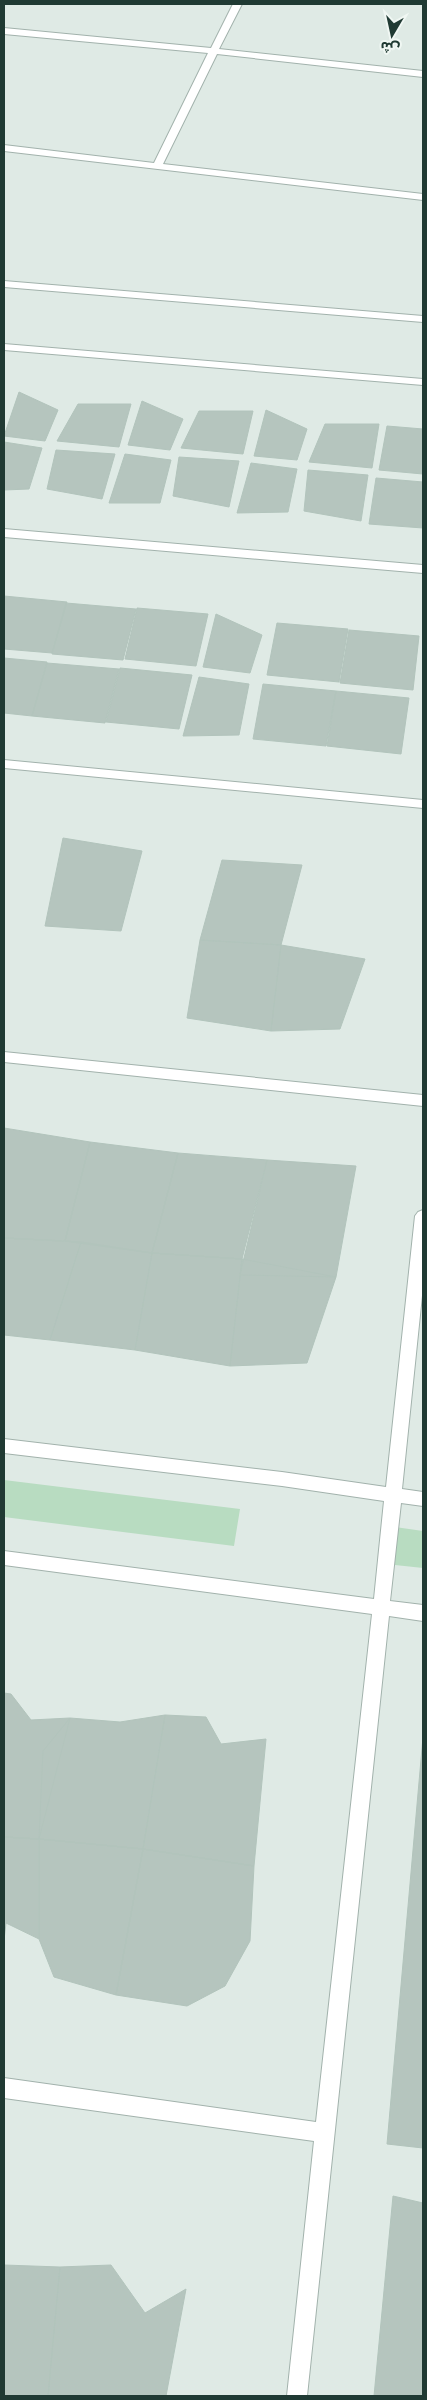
<svg xmlns="http://www.w3.org/2000/svg" width="427" height="2400" viewBox="0 0 427 2400" font-family="'Archivo Narrow','Noto Sans Arabic',sans-serif">
	<style>
		.green { fill: #b8dcc1 }
		.building { fill: #b5c5be; stroke: #b2c4bc }
		.lines { fill: none; stroke-linecap: round; stroke-linejoin: round }
		.minor-casing { stroke: #a2b2ac; stroke-width: 2 }
		.minor { fill: #fff; fill-rule: evenodd }
	</style>
	<rect width="100%" height="100%" fill="#dfeae5"/>
	<path class="green" d="M4 1480 240 1509 234 1546 4 1517Z
		M395 1527 423 1531V1568L395 1565Z"/>
	<path class="building" d="M19 392 58 410 45 441 4 436Z
		M142 401 183 419 170 450 128 445Z
		M78 404H131L119 447 57 441Z
		M266 410 307 429 297 460 254 456Z
		M199 411H253L243 454 181 448Z
		M325 424H379L372 468 309 462Z
		M387 426 423 429V474L379 470Z
		M4 442 42 448 29 489 4 490Z
		M56 450 115 454 102 499 47 489Z
		M125 454 171 460 160 503H109Z
		M179 457 239 461 229 507 173 496Z
		M251 463 297 469 288 512 237 513Z
		M308 470 368 475 361 521 304 511Z
		M376 478 423 482V528L369 524Z
		M4 596 67 602 52 653 4 649Z
		M66 603 136 609 123 660 52 654Z
		M137 608 208 614 196 666 125 659Z
		M216 614 262 635 250 673 203 667Z
		M277 623 348 629 339 682 267 675Z
		M349 630 419 636 413 690 340 683Z
		M4 658 47 662 32 716 4 713Z
		M47 663 119 669 105 723 32 716Z
		M120 668 192 675 179 729 106 722Z
		M199 677 249 684 239 735 183 736Z
		M263 684 336 691 326 746 253 739Z
		M336 691 409 698 401 754 327 746Z
		M63 838 142 851 121 931 45 926Z
		M222 860 302 865 281 945 200 940Z
		M200 940 281 945 271 1031 187 1018Z
		M281 945 365 959 340 1029 271 1031Z
		M4 1128 90 1142 65 1241 4 1238Z
		M90 1142 178 1153 152 1253 65 1241Z
		M178 1153 267 1160 242 1259 152 1253Z
		M267 1160 356 1166 336 1277 240 1275Z
		M4 1238 81 1242 50 1340 4 1335Z
		M81 1242 152 1253 135 1350 50 1340Z
		M152 1253 242 1259 230 1366 135 1350Z
		M242 1259 336 1277 307 1363 230 1366Z
		M4 1693 11 1694 31 1720 70 1718 39 1839 4 1837Z
		M165 1715 206 1717 221 1744 266 1739 254 1866 143 1849Z
		M165 1715 143 1849 39 1839 43 1751 70 1718 120 1722Z
		M423 1737V2148L387 2144Z
		M4 1837 39 1839V1939L6 1923 4 1940Z
		M39 1839 143 1849 116 1995 54 1977 39 1939Z
		M143 1849 254 1866 250 1941 225 1986 187 2006 116 1995Z
		M393 2196 423 2203V2396H374Z
		M4 2265 60 2267 48 2396H4Z
		M111 2265 145 2313 186 2289 166 2396H48L60 2267Z"/>
	<g class="lines">
		<g class="minor-casing">
			<path id="minor" d="M233 4H242L219 49 423 71V77L217 54 163 164 423 194V200L4 151V145L154 163 208 53 4 34V28L211 48Z
				M4 281 423 316V322L4 287Z
				M4 344 423 379V385L4 350Z
				M4 529 423 565V573L4 537Z
				M4 760 423 800V808L4 768Z
				M4 1052 423 1095V1106L4 1062Z
				M423 1210V1286L402 1489 423 1492V1506L401 1503 390 1601 423 1605V1621L389 1616 307 2396H287L314 2141 4 2098V2078L316 2122 372 1614 4 1565V1551L374 1599 384 1501 282 1486 4 1453V1439L282 1472 386 1487 415 1216 418 1212Z"/>
		</g>
		<use href="#minor" class="minor"/>
	</g>
	<rect width="427" height="2400" fill="none" stroke="#203a33" stroke-width="10"/>
	<g transform="translate(392 35) rotate(189)" stroke="#f0f7f3" stroke-width="4" paint-order="stroke">
	<path d="M0-4L9 19L0 12L-9 19Z" fill="#203a33"/>
	<text y="-8" font-size="14" font-weight="bold" text-anchor="middle" fill="#203a33">ش</text>
	</g>
</svg>
